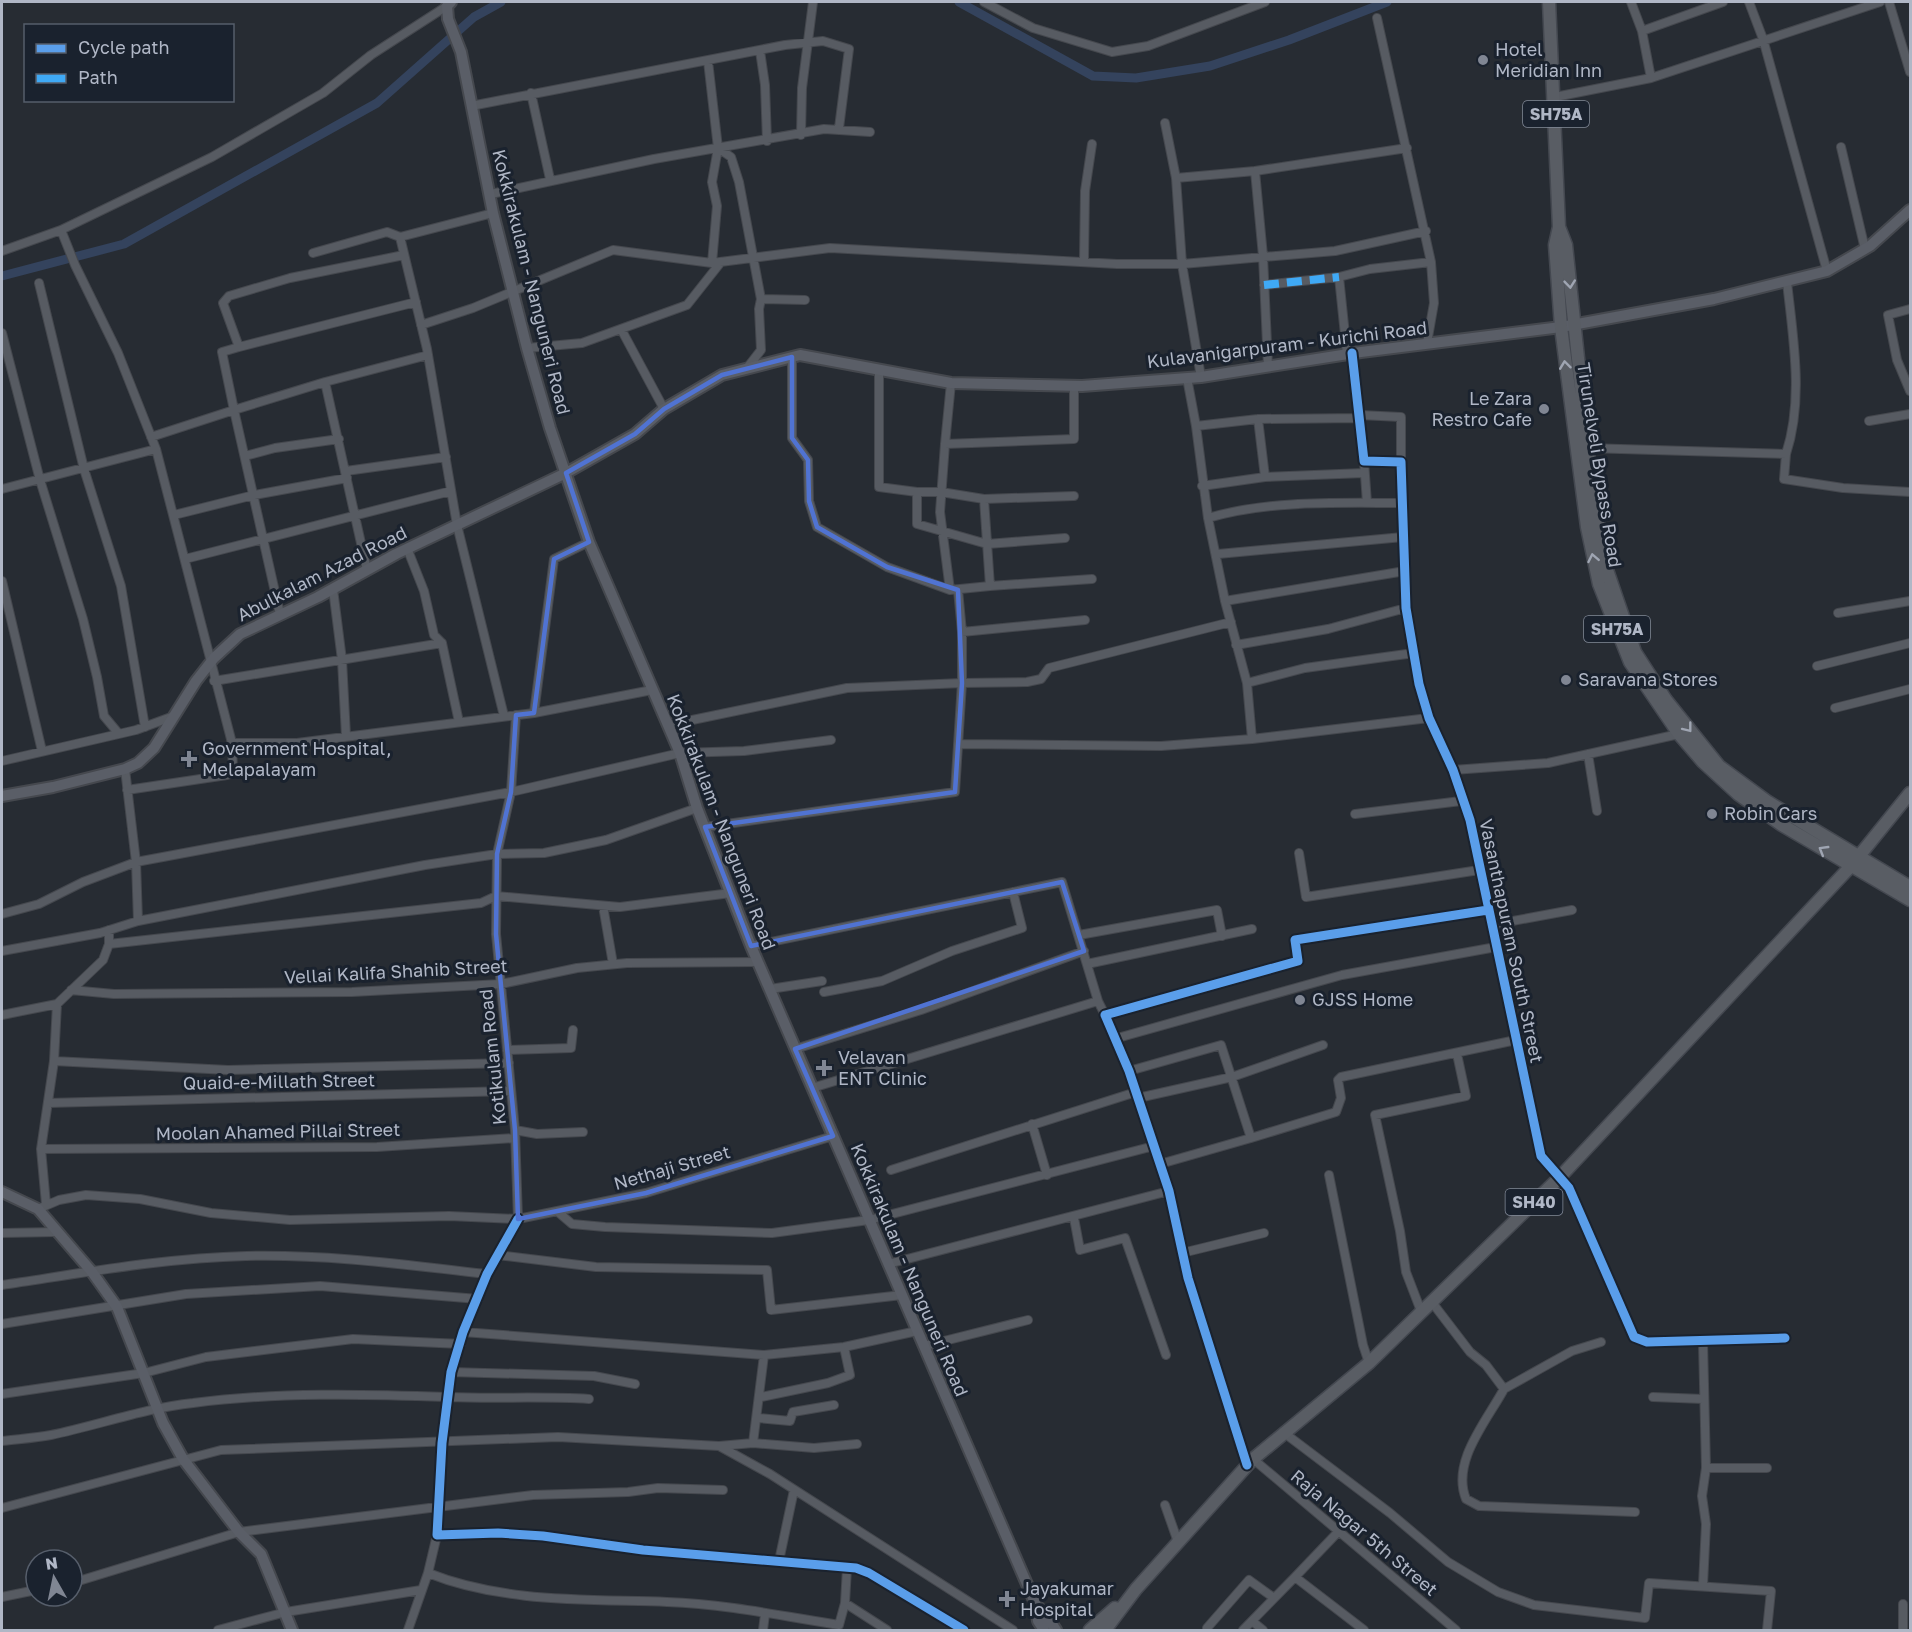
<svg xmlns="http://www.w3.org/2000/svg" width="1912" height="1632" viewBox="0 0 1912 1632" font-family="'Golos Text',sans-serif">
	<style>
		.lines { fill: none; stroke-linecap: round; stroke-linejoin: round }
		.canal { stroke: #34435d; stroke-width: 9 }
		.minor-casing { stroke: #45484e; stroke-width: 10 }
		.secondary-casing { stroke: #45484e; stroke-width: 14 }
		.primary-casing { stroke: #444850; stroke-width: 15 }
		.minor { stroke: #575b62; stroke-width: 8 }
		.secondary { stroke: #5a5e67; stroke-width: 10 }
		.primary { stroke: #595d64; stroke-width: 12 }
		.quiet { stroke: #3fa9f5; stroke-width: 8; stroke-dasharray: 15 8; stroke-linecap: butt }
		.cycleway-casing { stroke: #1a222e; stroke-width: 13 }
		.cycleway { stroke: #5a9eea; stroke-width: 9 }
		.oneway { stroke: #9fa5b2 }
		.marked { fill: none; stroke: #5073d2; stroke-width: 4.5; stroke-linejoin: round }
		.poi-dot { fill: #808693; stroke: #1a222e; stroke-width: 2 }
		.labels { text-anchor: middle; stroke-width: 6; stroke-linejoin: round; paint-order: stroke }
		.shield { fill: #1a222e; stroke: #838a98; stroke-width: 1.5 }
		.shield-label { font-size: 16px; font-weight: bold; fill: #b0b7c6 }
		.poi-label { font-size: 18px; fill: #b0b7c6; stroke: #1a222e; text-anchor: start }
		.street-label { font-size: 18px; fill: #b0b7c6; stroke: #1a222e }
	</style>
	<rect width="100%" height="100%" fill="#272c33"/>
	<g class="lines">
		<path class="canal" d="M959 2 1093 76 1136 78 1210 66 1289 40 1387 2
			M2 276 124 244 377 103 474 17 501 2"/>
		<g class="minor-casing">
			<path id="minor" d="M984 2 1033 28 1112 52 1148 46 1265 2
				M1631 2 1642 31 1651 78
				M1749 2 1763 39 1827 271
				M1889 2 1910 72
				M1377 18 1431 262 1434 303 1427 343
				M1642 31 1723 2
				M760 51 765 85 767 141
				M708 61 718 148 712 182 717 206 712 263
				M531 93 550 179
				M1555 97 1651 78 1880 2
				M471 106 785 45 823 41 849 49 839 128
				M1165 123 1176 178 1255 171
				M801 135 802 88 813 2
				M1841 147 1865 249
				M718 148 731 157 739 182 761 299 759 309 761 350 747 368
				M491 194 654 159 824 129 870 132
				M493 213 400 237 427 349 457 525 504 716
				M61 230 75 265 118 353 156 449 232 743 233 773 227 775 127 790
				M2 251 61 230 212 157 323 93 371 55 447 6
				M313 253 387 232 400 237
				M1084 260 1085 191 1092 144
				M39 283 84 469 121 586 145 727
				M1264 285 1339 277
				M761 299 805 300
				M1910 309 1888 315 1897 360 1910 391
				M421 325 473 308 613 250 712 263 830 248 1117 264H1182L1176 178
				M621 329 664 409
				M2 333 40 480 83 619 97 677 104 716 119 734
				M239 347 416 302
				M527 348 582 343 687 305 721 262
				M1352 353 1364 461 1401 462 1406 608 1419 684 1429 718 1453 770 1470 820 1541 1156 1569 1188 1634 1337 1647 1342 1785 1338
				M1347 354 1339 277 1370 269 1431 262
				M792 357V438L808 460 809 501 817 527 887 567 950 590
				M1268 366 1263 256 1255 171 1407 148
				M879 370V487L917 492V524L987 544 1065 538
				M1201 377 1182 264 1335 251 1426 231
				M1187 378 1196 426 1258 419 1360 418
				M1360 415 1401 417V462
				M1258 419 1265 477 1364 473
				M1869 421 1910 414
				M1196 426 1208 518 1225 601 1247 683 1252 739 1429 718
				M151 437 234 410 222 352 239 347 223 303 229 296 290 278 404 255
				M945 444 951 383
				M1587 448 1786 454C1804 399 1793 338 1787 282
				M1786 454 1784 479 1843 488 1910 492
				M245 456 275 448 339 439
				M1364 461 1367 503
				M1202 486 1265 477
				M2 489 156 449
				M917 492H941L984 499
				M1074 496 984 499 990 586 950 590 940 512 945 444 1074 439V386
				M174 515 254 495 347 478 346 471 446 457
				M1208 518C1270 500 1337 503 1401 503
				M407 548 424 591 434 635 442 643
				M1218 554 1403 537
				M185 559 451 491
				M367 570 325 382 428 355
				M2 581 42 751
				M990 586 1092 579
				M333 589 342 660 346 736
				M958 590 962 632 1085 620
				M1225 601 1405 571
				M1838 613 1910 601
				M280 614 234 410 325 382
				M1236 645 1328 629 1406 608
				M1817 666 1910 643
				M214 681 442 643 459 722
				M1247 683 1305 668 1414 653
				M1835 708 1910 689
				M534 713 554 559 589 542
				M516 715 511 792 497 854 496 934 515 1130 518 1219
				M668 725 847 688 962 683V632
				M232 743H297L534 713 652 690
				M958 744 1161 746 1252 739
				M1588 754 1597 811
				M2 761 136 730 174 716
				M125 769 136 862 511 792 680 753 744 751 831 740
				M1453 770 1548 763 1679 734
				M1355 814 1461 801
				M705 827 955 792 962 683 1027 682 1041 679 1049 668 1231 622
				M1299 853 1306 897 1479 870
				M603 906 613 964
				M2 914 39 904 83 882 136 862 138 921 100 933 2 951
				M138 921 425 865 497 854 544 853 606 840 697 808
				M1491 925 1572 910
				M1079 935 1217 910 1222 936
				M109 944 481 903 496 896 620 907 731 893
				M751 946 1062 882 1098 1001
				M1087 964 1252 929
				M770 989 822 981
				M71 990 114 994 352 992 501 984 577 968 627 963 758 962
				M824 992 882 981 952 951 1022 928 1013 892
				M2 1015 57 1004 103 960 109 944V930
				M1114 1039 1342 975 1496 947
				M795 1049 921 1010 1084 951
				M507 1050 571 1048 573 1030
				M54 1061 228 1070 509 1063
				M1129 1071 1221 1045 1251 1138 1160 1164
				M812 1088 1098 1001 1105 1015
				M1138 1098 1232 1077 1323 1045
				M48 1103 511 1091
				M1032 1124 1047 1175
				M515 1130 537 1134 583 1132
				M1251 1138 1336 1112 1341 1098 1338 1080 1341 1077 1516 1040
				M41 1149 377 1147 515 1138
				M891 1170 1136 1092
				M1329 1175 1363 1345 1369 1363
				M46 1204 41 1149 54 1061 57 1004
				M38 1209 59 1200 86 1195 140 1199 211 1213 290 1220 449 1216 518 1219 646 1193 833 1136
				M558 1212 572 1224 605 1227 772 1233 869 1220 1154 1146
				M1074 1218 1080 1250 1125 1238 1166 1355
				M518 1219 487 1274 463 1332 451 1372 442 1443 437 1535 498 1533 543 1536 643 1550 856 1568 869 1573 964 1630
				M2 1233 57 1232
				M1182 1253 1264 1233
				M497 1255 596 1267 767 1270 771 1310 902 1295
				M888 1264 1169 1191
				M2 1285C83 1273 164 1258 246 1256 327 1254 407 1265 487 1274
				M1431 1301 1470 1352 1486 1365 1504 1389C1486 1422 1451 1462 1466 1499L1479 1506 1635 1512
				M1421 1311 1406 1272 1400 1231 1375 1115 1466 1096 1457 1054
				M2 1324 186 1294 320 1286 478 1299
				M463 1332 764 1355 844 1347 917 1331
				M1703 1342 1706 1468 1702 1496 1706 1524 1703 1585
				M924 1346 1028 1320
				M451 1372 594 1376 635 1384
				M1504 1389 1572 1351 1601 1342
				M2 1394 144 1373 206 1357 353 1339 461 1344
				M761 1397 828 1383 850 1375 844 1347
				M1653 1397 1703 1399
				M758 1418 790 1421 793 1412 834 1405
				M1283 1432 1390 1513 1448 1562 1498 1592 1534 1605 1645 1618 1649 1583 1771 1591 1767 1630
				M2 1441C18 1439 35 1438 51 1435 99 1425 145 1408 193 1403 278 1392 364 1394 448 1397 496 1399 542 1396 589 1399
				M753 1443 764 1355
				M721 1447 770 1474 1013 1630
				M1253 1459 1456 1630
				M1247 1465 1188 1278 1169 1191 1129 1071 1105 1015 1298 961 1295 940 1488 910
				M1706 1468H1767
				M1165 1505 1178 1542
				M2 1508 221 1450 558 1437 719 1446 753 1443 814 1448 857 1444
				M437 1535 428 1573C503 1603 587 1599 667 1602 725 1604 782 1616 839 1625L845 1603 887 1630
				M779 1561 794 1490
				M1295 1577 1338 1532
				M72 1583 239 1532 533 1495 628 1492 658 1488 723 1490
				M2 1597 36 1590
				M845 1603 847 1568
				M1252 1621 1263 1630
				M1207 1628 1249 1580 1274 1598
				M218 1630 286 1612 421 1590
				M408 1630 428 1573
				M763 1630 765 1614
				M1243 1630 1295 1577 1364 1630
				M1903 1630V1604"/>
		</g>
		<g class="secondary-casing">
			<path id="secondary" d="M451 2 447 6 448 19 461 52 493 213 527 348 550 428 589 542 680 753 697 808 751 946 1036 1605 1038 1621 1044 1630
				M2 796 53 787 125 769 138 763 154 748 196 681 214 658 240 634 318 597 396 554 566 473 635 434 664 409 722 375 800 355 951 383 1082 386 1201 377 1361 352 1561 327 1714 299 1827 271 1870 246 1910 210
				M2 1192 38 1209 92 1272 117 1307 163 1423 183 1459 239 1532 261 1554 292 1630
				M1036 1605 1046 1615 1056 1630"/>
		</g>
		<g class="primary-casing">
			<path id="primary" d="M1549 2 1559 227 1555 245 1561 327 1587 527 1599 584 1630 662 1679 734 1703 762 1738 794 1782 825 1910 900
				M1559 227 1566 245 1592 490 1606 567 1635 652 1666 700 1719 766 1768 802 1910 887
				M1090 1630 1115 1608
				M1105 1630 1136 1589 1253 1459 1369 1363 1560 1177 1851 866 1910 793"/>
		</g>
		<use href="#minor" class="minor"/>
		<use href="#secondary" class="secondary"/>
		<use href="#primary" class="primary"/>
		<path class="quiet" d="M1264 285 1339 277"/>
		<g class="cycleway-casing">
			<path id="cycleway" d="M1352 353 1364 461 1401 462 1406 608 1419 684 1429 718 1453 770 1470 820 1541 1156 1569 1188 1634 1337 1647 1342 1785 1338
				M518 1219 487 1274 463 1332 451 1372 442 1443 437 1535 498 1533 543 1536 643 1550 856 1568 869 1573 964 1630
				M1247 1465 1188 1278 1169 1191 1129 1071 1105 1015 1298 961 1295 940 1488 910"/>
		</g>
		<use href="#cycleway" class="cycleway"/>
	</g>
	<defs><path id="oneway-chevron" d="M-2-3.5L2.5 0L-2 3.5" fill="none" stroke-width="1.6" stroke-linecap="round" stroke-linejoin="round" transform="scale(1.5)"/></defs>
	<g class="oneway">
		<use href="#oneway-chevron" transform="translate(1570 284) rotate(84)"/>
		<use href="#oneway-chevron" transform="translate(1565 365) rotate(-97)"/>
		<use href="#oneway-chevron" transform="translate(1593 558) rotate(-101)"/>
		<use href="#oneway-chevron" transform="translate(1688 728) rotate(52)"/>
		<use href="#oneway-chevron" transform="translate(1823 850) rotate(-149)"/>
	</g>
	<path class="marked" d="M792 357V438L808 460 809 501 817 527 887 567 958 590 962 683 955 792 705 827 751 946 1062 882 1084 951 795 1049 833 1136 646 1193 518 1219 515 1130 496 934 497 854 511 792 516 715 534 713 554 559 589 542 566 473 635 434 664 409 722 375Z"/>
	<g class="poi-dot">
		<circle cx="1483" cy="60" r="6"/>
		<circle cx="1544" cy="409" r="6"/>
		<circle cx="1566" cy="680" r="6"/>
		<path d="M186 750h6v6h6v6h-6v6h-6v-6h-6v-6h6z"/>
		<circle cx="1712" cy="814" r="6"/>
		<circle cx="1300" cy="1000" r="6"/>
		<path d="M821 1059h6v6h6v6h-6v6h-6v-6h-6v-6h6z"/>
		<path d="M1004 1590h6v6h6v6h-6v6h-6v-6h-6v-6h6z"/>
	</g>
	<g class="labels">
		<g class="shield">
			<rect x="1523" y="101" width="66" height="26" rx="4.5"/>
			<rect x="1584" y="616" width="66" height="26" rx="4.5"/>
			<rect x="1505.5" y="1189" width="57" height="26" rx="4.5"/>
		</g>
		<g class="shield-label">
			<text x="1556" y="120">SH75A</text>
			<text x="1617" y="635">SH75A</text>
			<text x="1534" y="1208">SH40</text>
		</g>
		<g class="poi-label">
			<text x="1495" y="56">Hotel<tspan x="1495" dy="21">Meridian Inn</tspan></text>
			<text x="1532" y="405" text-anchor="end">Le Zara<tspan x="1532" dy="21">Restro Cafe</tspan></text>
			<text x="1578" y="686">Saravana Stores</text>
			<text x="202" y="755">Government Hospital,<tspan x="202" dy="21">Melapalayam</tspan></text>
			<text x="1724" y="820">Robin Cars</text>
			<text x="1312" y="1006">GJSS Home</text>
			<text x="838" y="1064">Velavan<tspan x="838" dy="21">ENT Clinic</tspan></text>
			<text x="1020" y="1595">Jayakumar<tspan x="1020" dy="21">Hospital</tspan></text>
		</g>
		<g class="street-label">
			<text transform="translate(531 282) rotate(76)" y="6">Kokkirakulam - Nanguneri Road</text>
			<text transform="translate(1287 345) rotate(-7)" y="6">Kulavanigarpuram - Kurichi Road</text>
			<text transform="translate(1599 465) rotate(81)" y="6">Tirunelveli Bypass Road</text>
			<text transform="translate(322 574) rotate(-27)" y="6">Abulkalam Azad Road</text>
			<text transform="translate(721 822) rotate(69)" y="6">Kokkirakulam - Nanguneri Road</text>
			<text transform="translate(1511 941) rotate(78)" y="6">Vasanthapuram South Street</text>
			<text transform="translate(396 972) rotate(-3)" y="6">Vellai Kalifa Shahib Street</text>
			<text transform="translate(493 1057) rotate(-96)" y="6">Kotikulam Road</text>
			<text transform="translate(279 1082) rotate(-1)" y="6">Quaid-e-Millath Street</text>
			<text transform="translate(278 1132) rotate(-1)" y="6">Moolan Ahamed Pillai Street</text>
			<text transform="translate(672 1168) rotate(-16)" y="6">Nethaji Street</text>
			<text transform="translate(909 1270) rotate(67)" y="6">Kokkirakulam - Nanguneri Road</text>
			<text transform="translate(1364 1533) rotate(40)" y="6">Raja Nagar 5th Street</text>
		</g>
	</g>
	<rect width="1912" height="1632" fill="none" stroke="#b0b7c6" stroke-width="6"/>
	<rect x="24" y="24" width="210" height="78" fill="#1a222e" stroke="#565e6b" stroke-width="1.5"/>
	<rect x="36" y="44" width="30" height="9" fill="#5a9eea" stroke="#565e6b" stroke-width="1.5"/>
	<text x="78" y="54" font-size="18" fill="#b0b7c6">Cycle path</text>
	<rect x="36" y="74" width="30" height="9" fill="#3fa9f5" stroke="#565e6b" stroke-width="1.5"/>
	<text x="78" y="84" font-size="18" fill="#b0b7c6">Path</text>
	<g transform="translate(54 1578) rotate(351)"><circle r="28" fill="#1a222e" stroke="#565e6b" stroke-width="1.5"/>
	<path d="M0-4.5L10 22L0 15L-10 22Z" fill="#808693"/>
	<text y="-9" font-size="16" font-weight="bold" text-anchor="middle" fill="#b0b7c6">N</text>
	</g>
</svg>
